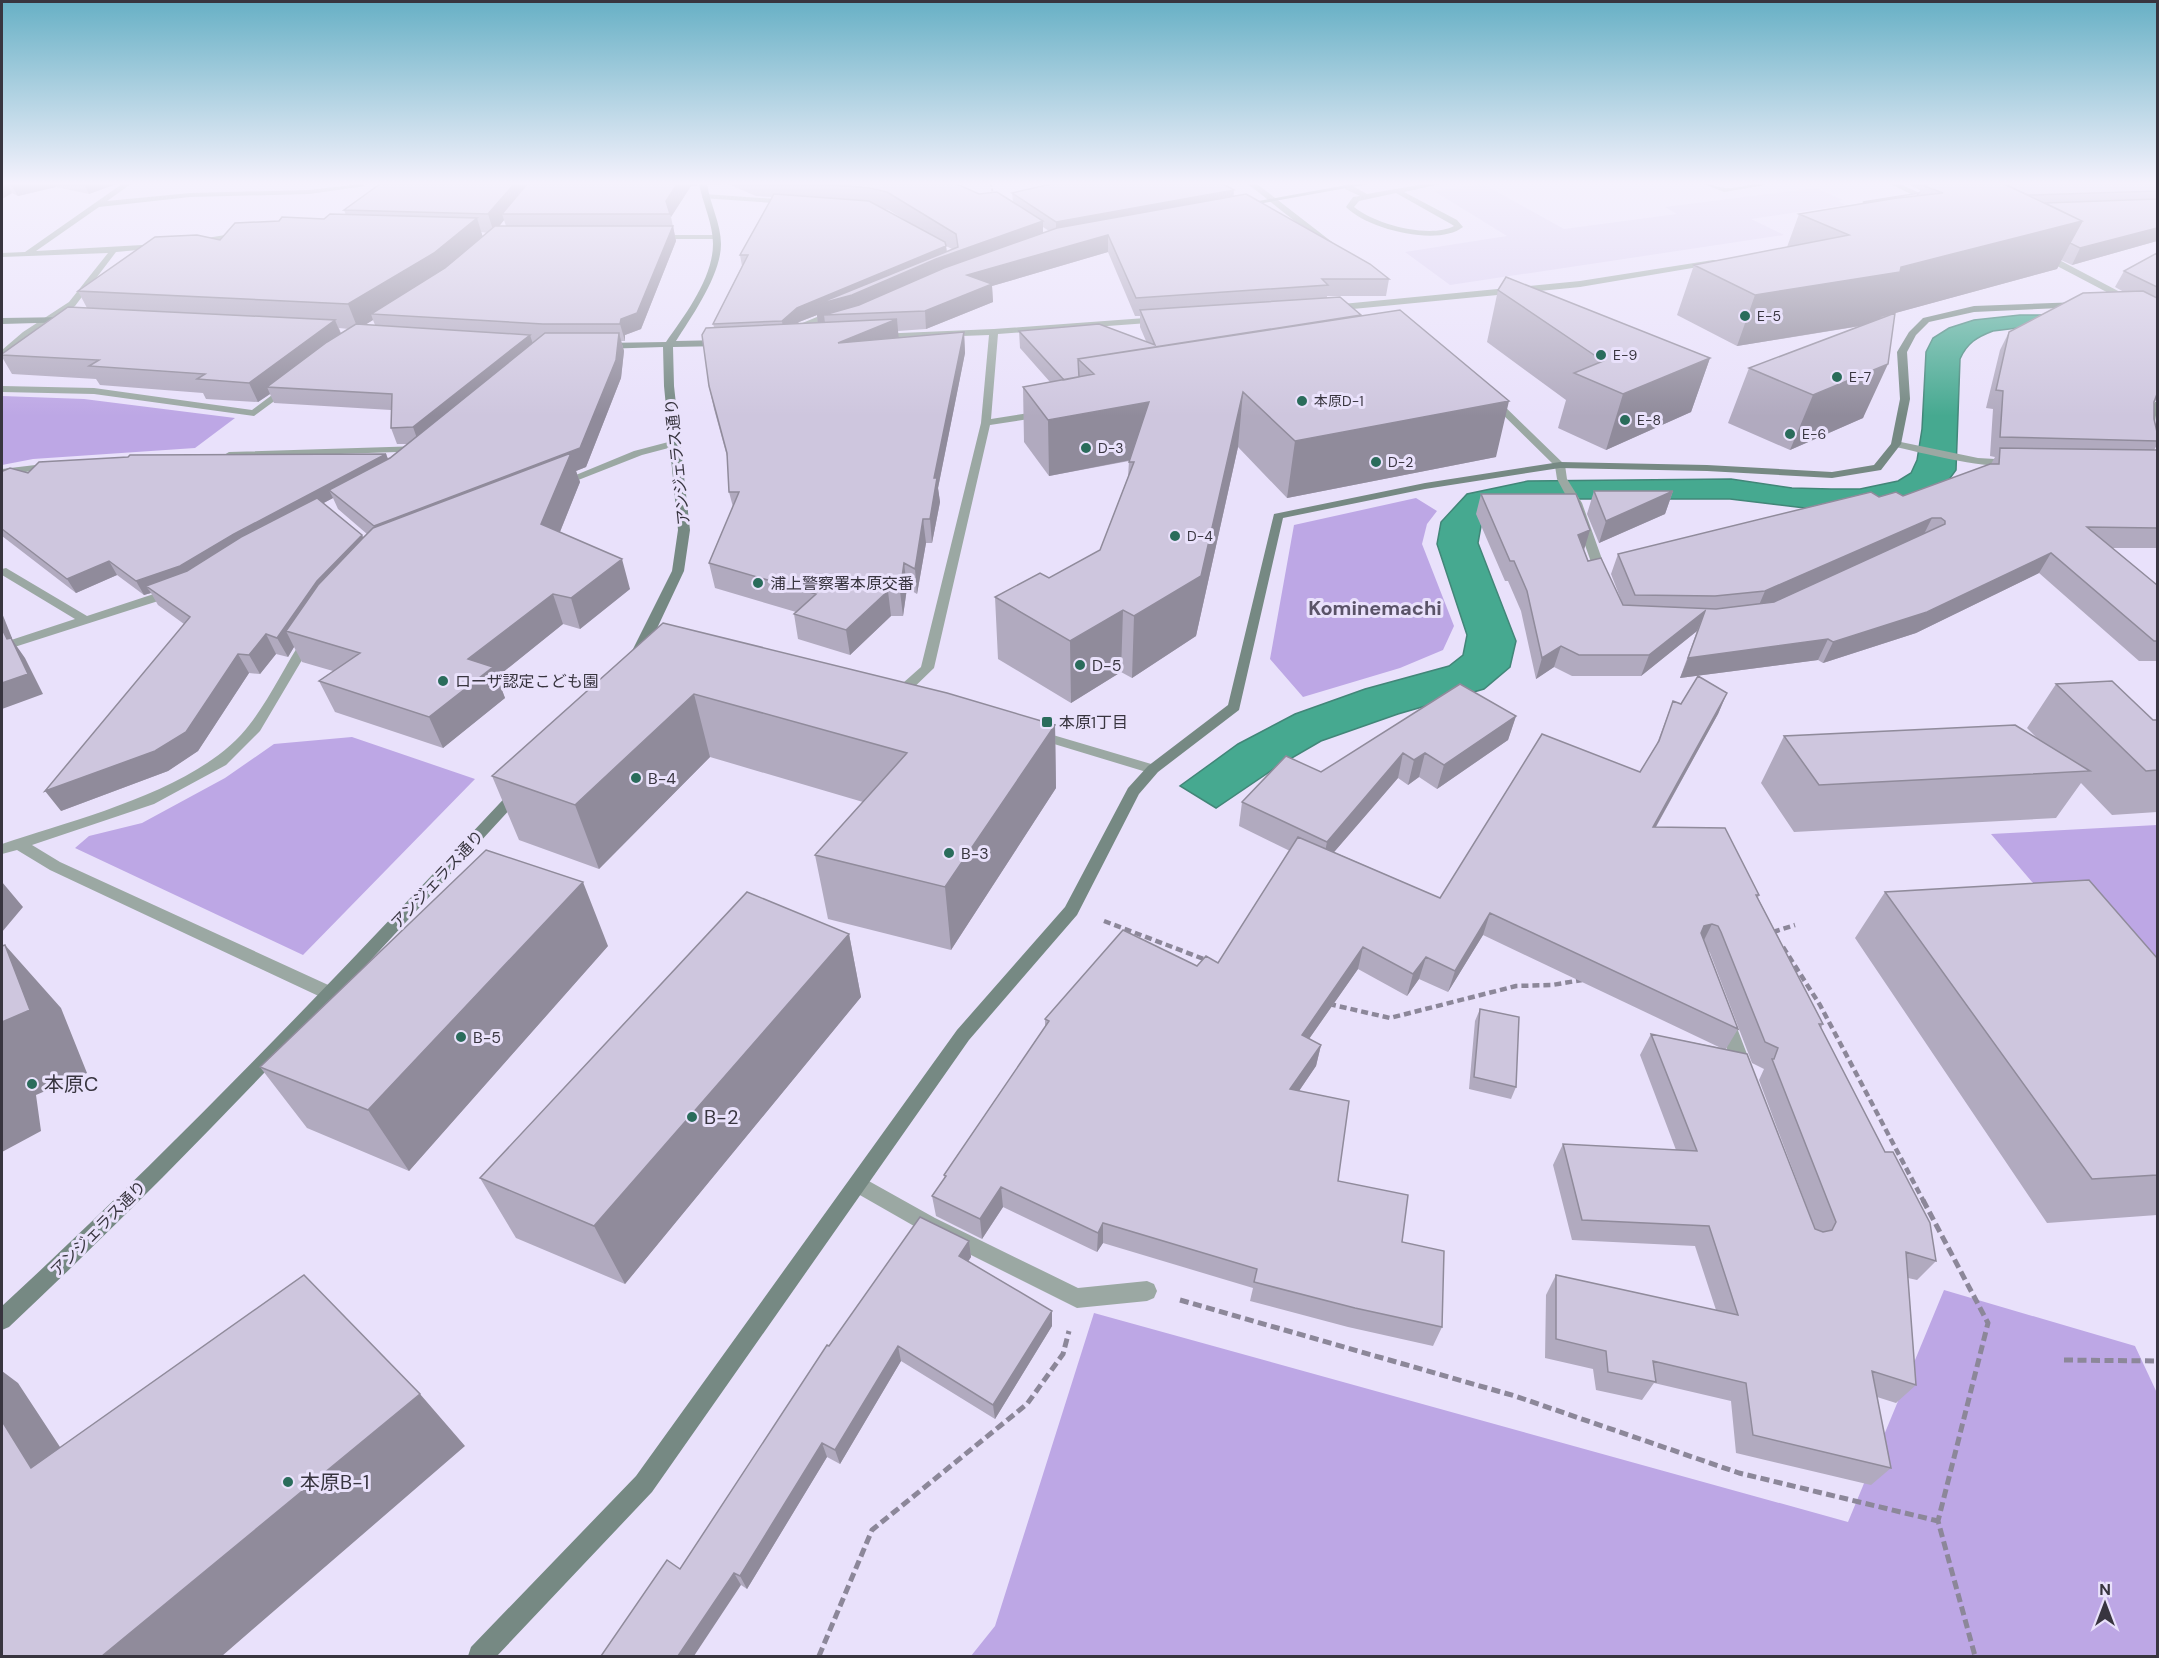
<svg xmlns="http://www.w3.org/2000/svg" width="2159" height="1658" viewBox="0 0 2159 1658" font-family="'DM Sans','Noto Sans JP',sans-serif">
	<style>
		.built { fill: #dbd1f1 }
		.green { fill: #bda7e5 }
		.water { fill: #46a990; stroke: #428678; stroke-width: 1.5 }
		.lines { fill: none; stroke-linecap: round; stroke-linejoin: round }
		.path-far2 { stroke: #8c8799; stroke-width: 2; stroke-dasharray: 3 1.5; stroke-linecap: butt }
		.path-far1 { stroke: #8c8799; stroke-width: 4.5; stroke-dasharray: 7 4; stroke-linecap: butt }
		.path { stroke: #8c8799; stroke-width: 5; stroke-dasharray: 9 4.5; stroke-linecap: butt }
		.lane { fill: #9ba8a3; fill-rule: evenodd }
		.street { fill: #9ba8a3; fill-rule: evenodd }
		.secondary { fill: #768983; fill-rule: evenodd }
		.wall { fill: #b1aabf; fill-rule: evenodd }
		.shaded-wall { fill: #908b9b }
		.building { fill: #cec6de; stroke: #908b9b; stroke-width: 1.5 }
		.poi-dot { fill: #2a6c5b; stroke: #e9e1fb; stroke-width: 2 }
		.labels { text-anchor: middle; stroke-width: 6; stroke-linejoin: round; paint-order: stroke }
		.far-poi-label { font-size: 14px; fill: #38353f; stroke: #e9e1fb; text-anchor: start }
		.street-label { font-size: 16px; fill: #38353f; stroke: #e9e1fb }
		.poi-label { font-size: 16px; fill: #38353f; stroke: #e9e1fb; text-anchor: start }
		.quarter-label { font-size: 20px; font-weight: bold; fill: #5a5368; stroke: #e9e1fb }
		.near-poi-label { font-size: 20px; fill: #38353f; stroke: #e9e1fb; text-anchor: start }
	</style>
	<rect width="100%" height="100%" fill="#e9e1fb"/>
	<path class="built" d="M1483 184 1564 229 1677 214 1665 207 1816 188 1843 200 1838 201 1846 205 1751 219 1784 235 1450 285 1405 252 1507 236 1434 191Z"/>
	<path class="green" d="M2 396 84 399 235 418 195 448 33 459 2 465Z
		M1416 498 1437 511 1427 524 1422 544 1454 626 1443 650 1400 668 1303 697 1270 659 1294 525Z
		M352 737 475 779 303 955 75 848 89 836 142 823 225 778 274 744Z
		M2157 825V1028L1991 834Z
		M1944 1290 2135 1346 2157 1393V1656H971L995 1626 1094 1313 1848 1522Z"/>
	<path class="water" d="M2020 315H2126L1993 331C1977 337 1967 343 1960 359L1956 470 1945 485 1881 507 1805 508 1730 499H1552L1490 515 1481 526 1478 543 1516 641 1510 667 1484 689 1398 714 1321 741 1278 766 1216 808 1180 786 1238 744 1295 714 1365 689 1449 666 1463 655 1467 635 1437 544 1441 522 1467 494 1528 481 1731 479 1792 488 1831 489H1860L1898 481 1911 473 1917 460 1922 429 1926 352 1933 338 1949 328 1974 320Z"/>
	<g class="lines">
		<path class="path-far2" d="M991 184 993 195"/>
		<path class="path-far1" d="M1104 921 1209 961
			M1773 932 1795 925
			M1783 947 1820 1005 1924 1202
			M1329 1004 1390 1018 1516 986 1552 985 1582 980"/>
		<path class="path" d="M1923 1200 1988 1323 1938 1521 1975 1656
			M1180 1300 1515 1396 1739 1473 1938 1521
			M2064 1360 2158 1361
			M819 1656 872 1530 1027 1404 1063 1354 1069 1331"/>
		<path class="lane" d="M1424 184H1441L1404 192 1457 220 1463 227C1438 247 1367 229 1346 207L1353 197 1360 196 1345 189V185H1351L1367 194ZM1396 193 1451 224 1454 226C1430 239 1374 224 1354 207L1359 201Z
			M1704 184C1712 184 1717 187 1725 188 1738 189 1752 182 1766 185L1724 192Z"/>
		<path class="street" d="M122 184H131L107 201 190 193 309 190 360 184 366 186 309 194 190 197 99 207 36 251 160 244 164 246 160 248 116 252 75 306 2 357V350L23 332 69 302 108 253 2 257V253L25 252Z
			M1248 184H1257L1332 242V246H1326Z
			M1890 184H1900L1937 201 1930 203Z
			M705 194 789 200 793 202 789 204 702 198Z
			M243 232H246V236L193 243 189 241Z
			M654 235H716L720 237 716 239H651L650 237Z
			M2040 253H2046L2158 312V319L2040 257Z
			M1713 260H1716V264L1580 287 1332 311 1328 308 1332 305 1580 281Z
			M836 309 840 312 839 314 806 328 797 336 790 334 800 324Z
			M1159 317 1162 318V322L998 334 991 419 1042 411 1047 414 1042 417 990 425 934 668 904 697H894L892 694 894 691 921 667 981 423 989 335 880 339 877 338V334L994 329Z
			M2 386 94 388 252 410 284 386 292 388 254 416 94 394 2 392Z
			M1490 398H1496L1565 465 1567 479 1582 503 1608 576 1606 579H1598L1596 576 1570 503 1557 479 1555 466 1490 402Z
			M2158 401 2154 429 2145 431 2144 420 2155 402Z
			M676 440 680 441V445L642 455 563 486H555L554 484 634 451Z
			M1896 441 1978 458 2012 460 2017 463C2004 474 1913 451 1892 446L1891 444Z
			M421 446 426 449 425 451 229 458 224 455 229 452Z
			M52 463 57 466 56 468 2 475V469Z
			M6 568 87 616 169 589H177L179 592 177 595 2 651V643L75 619 2 575V569Z
			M309 634 315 638 260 731 226 765 154 804 32 845 60 862 337 989 340 994 337 999 331 1001 325 999 50 870 17 850 2 854V844C76 819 202 789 250 724 270 698 285 666 303 638Z
			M1036 730 1158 766 1160 769 1153 774 1031 737 1029 734 1031 731Z
			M1725 1013 1731 1015 1734 1020 1753 1070 1750 1075 1744 1077 1738 1075 1735 1070 1716 1020 1719 1015Z
			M858 1175 935 1218 1078 1288 1147 1281 1154 1284 1157 1291 1154 1298 1147 1301 1077 1308 921 1230 851 1190 848 1184 851 1178Z"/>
		<path class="secondary" d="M699 184H707C710 204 721 224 721 244 721 275 692 316 676 341L722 340 727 343 722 346 673 347 674 386 690 530 684 571 652 639 642 656 637 657 631 653 672 571 678 530 664 386 663 347 602 349 597 346 602 343 666 342C685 315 713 278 713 244 713 224 703 204 699 184Z
			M1352 184H1369L1241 207 1237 205Z
			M2080 302 2084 305 2083 307 1974 312 1929 322 1916 335 1907 352 1910 399 1901 444 1881 470 1832 478 1707 471 1560 468 1425 489 1283 518 1239 710 1158 772 1139 794 1077 915 969 1040 652 1492 497 1656H468L471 1647 636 1476 957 1030 1065 907 1128 788 1148 766 1228 705 1274 514 1425 483 1560 462 1707 465 1832 472 1874 465 1891 444 1900 399 1897 352 1909 332 1923 318 1974 306Z
			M69 317 72 318V322L2 324V318Z
			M518 787 525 792 523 795C356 977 189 1158 9 1327L2 1330V1306C180 1142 347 966 513 789Z"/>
	</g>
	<path class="wall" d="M2 184H116L89 194 56 187 18 196 12 193 2 199Z
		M380 184H698L697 186H691L671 217 676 241 641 329 625 335V341H621L624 351 621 378 586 467 576 471 580 482 560 532 630 589 580 629 563 624 497 677 505 698 443 748 335 712 319 681 333 671 302 662 294 647 288 657 276 654 260 674 249 673 198 751 168 771 61 811 184 624 158 605 151 593 144 595 117 575 76 593 2 536V471L28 473 386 454 388 459 407 444H397L391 428V410L274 403 270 394 258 402 206 399 203 393 100 385 96 379 12 374 2 357V354L87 308 78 291 220 240 346 215 344 210ZM504 220 506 226H499ZM481 232 488 233 483 237ZM373 320 375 325H365ZM339 328 349 329 341 333ZM333 498 338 509 367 534 363 537 323 503Z
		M709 184H957L979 194 1013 202 1012 193 1234 196 1389 279 1386 296H1327V297L1496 457 1287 498 1238 447 1196 636 1132 678 1121 672 1071 703 998 659 995 597 1049 578 1100 550 1128 477 1129 461 1049 476 1024 442 1023 387 1050 382 1020 348 1019 331 1146 341 1140 327V316H1135L1108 252 992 286 993 302 926 329 898 331V337L964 332 965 353 938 488 940 502 932 543H926L917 594 907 588 903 616H891L850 655 798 639 794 614 796 612 715 588 709 563 733 507 729 492 728 460 714 409 709 386 714 327 713 324 742 266 740 255 772 197 756 196 728 184 710 185ZM881 208 889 210 913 225ZM1043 227 1049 231 1043 233ZM946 246 952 249 947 252ZM817 315 818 323 797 324 799 322Z
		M1907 184H2157V241L2072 265 2061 260 2057 269 1895 313 1863 418 1790 450 1728 423 1749 368 1861 326 1737 346 1677 315 1694 265 1787 247 1799 214 1862 203 1863 202 1919 193 1920 190Z
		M2157 253V399L2154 402V419L2157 429V424V447V445L2154 450H2157V548H2112L2157 585V661H2139L2039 573 1916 633 1823 663 1818 660 1680 678 1697 631 1641 676H1572L1554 667 1536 679 1521 611 1508 581H1505L1476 514 1481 494 1584 550 1588 561 1623 605 1611 574 1618 554 1879 497 1903 496 1991 464 1995 457 1990 456 1993 409 1986 408 2000 350 2009 332 2124 292 2115 287 2124 271Z
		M1498 290 1710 358 1691 412 1606 450 1558 428 1566 400 1487 342Z
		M1594 491H1673L1665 514 1599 543 1587 514Z
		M663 623 1055 725 1056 788 951 950 828 919 815 855 863 802 710 757 599 869 519 840 492 776Z
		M2056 684 2153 720H2157V812L2112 815 2081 783 2056 818 1794 832 1761 783 1784 736 2039 740 2027 728Z
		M1727 693 1718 714 1656 827 1759 895 1758 898 1823 1024 1821 1028 1936 1261 1917 1280 1908 1278 1916 1385 1896 1403 1877 1397 1891 1468 1871 1485 1736 1453 1731 1401 1654 1383 1642 1400 1596 1390 1593 1369 1545 1358 1546 1295 1556 1275 1716 1310 1695 1246 1572 1240 1553 1165 1563 1144 1676 1150 1640 1055 1651 1034 1721 1048 1483 935 1448 992 1419 979 1407 996 1358 969 1309 1039 1321 1045 1316 1066 1299 1091 1338 1181 1402 1242 1442 1327 1433 1346 1348 1327 1250 1301 1253 1288 1103 1243 1097 1252 1003 1207 982 1239 936 1216 932 1196 945 1179 944 1175 1045 1027V1019L1197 966 1218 963 1290 851 1239 826 1242 802 1321 772 1516 716 1508 740 1437 789 1419 777 1408 785 1398 778 1334 852 1440 898 1640 772 1656 746 1673 701 1681 704ZM1707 948 1710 953 1752 1063 1764 1069 1759 1080 1815 1229 1726 1049 1738 1029Z
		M1885 892 2157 958V1215L2047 1223 1855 938Z
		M849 934 861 997 625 1284 516 1238 480 1178Z
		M608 946 409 1171 307 1128 260 1067Z
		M1480 1009 1516 1087 1511 1099 1469 1089 1475 1021Z
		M969 1241 971 1257 968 1262 1052 1326 995 1419 901 1361 840 1464 827 1457 747 1589 741 1585 680 1569 829 1346Z"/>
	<path class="shaded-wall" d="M3 184H7L12 193 2 199V185Z
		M19 184H54L56 187 18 196 12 186Z
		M84 184H116L89 194Z
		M514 184H534L502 214 504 220 494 233 488 214Z
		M677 184H690L691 186 671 217 666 201Z
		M1234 190 1233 204 1056 236V222Z
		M477 218 484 241 442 276 371 314 373 320 358 329 348 304Z
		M1043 221V240L857 314 824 315 825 323 818 325 817 315 799 322 784 335 782 321 797 308 946 246 947 255Z
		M2082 221 2057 269 1881 317 1878 323 1737 346 1755 295 1901 267Z
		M673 226 676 241 641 329 625 335V341L620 324 621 319Z
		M2157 228V241L2072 265 2080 248Z
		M1108 235V252L992 286 993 302 926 329 925 311 967 275Z
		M897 319 899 341 838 343Z
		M335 320 343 339 267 387 270 394 258 402 249 383Z
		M964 332 965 353 938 488 940 502 932 543 930 519 934 478Z
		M619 333 624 351 621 378 586 467 576 471 580 482 551 554 382 546 374 526Z
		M530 335 535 350 419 444 413 427Z
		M1710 358 1691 412 1606 450 1623 394Z
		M1888 364 1863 418 1790 450 1813 395Z
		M1243 392 1238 447 1196 636 1132 678 1134 616Z
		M1509 401 1496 457 1287 498 1295 441Z
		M1149 402 1146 457 1049 476 1048 420Z
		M386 454 391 467 329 490 333 498 241 548 188 580 146 586 151 593 144 595 136 581 234 534Z
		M1673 491 1665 514 1599 543 1606 521Z
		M1932 518 1922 538 1756 612 1765 591Z
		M923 519 926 543 917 594 915 569Z
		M1590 530 1584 550 1578 535Z
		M362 535 371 554 286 631 294 647 288 657 277 638 317 581Z
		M2051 553 2039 573 1916 633 1823 663 1833 642Z
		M622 559 630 589 580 629 571 598Z
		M109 561 117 575 76 593 67 579Z
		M904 563 907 588 903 616 900 591Z
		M888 591 891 616 850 655 846 630Z
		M553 594 563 624 497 677 505 698 443 748 429 717 468 659Z
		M1123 610 1121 672 1071 703 1070 641Z
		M1705 611 1697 631 1641 676 1649 655Z
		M2 613 12 638 9 639 11 638 25 658 43 694 2 709Z
		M266 634 276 654 260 674 249 655Z
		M1828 639 1818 660 1680 678 1688 658Z
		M1561 646 1554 667 1536 679 1542 658Z
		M238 654 249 673 198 751 168 771 61 811 45 791Z
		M1727 693 1718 714 1644 848 1653 827Z
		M694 694 710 757 599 869 575 805Z
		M1516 716 1508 740 1437 789 1444 765Z
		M1055 725 1056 788 951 950 945 887Z
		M1403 753 1398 778 1322 866 1327 842Z
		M1425 753 1419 777 1408 785 1414 760Z
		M2 882 23 907 2 932Z
		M583 882 608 946 409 1171 368 1110Z
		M1490 913 1483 935 1448 992 1455 971Z
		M1712 924 1701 946 1693 948 1704 926Z
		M849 934 861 997 625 1284 594 1226Z
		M5 945 61 1008 87 1073 36 1095 41 1131 2 1152V1022Z
		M1363 947 1358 969 1297 1056 1302 1035Z
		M1426 957 1419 979 1407 996 1413 974Z
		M1321 1045 1316 1066 1286 1110 1290 1089Z
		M1001 1187 1003 1207 982 1239 980 1219Z
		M1103 1223V1243L1097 1252 1098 1233Z
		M969 1241 971 1257 961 1272 959 1256Z
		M1052 1311V1326L995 1419 993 1405Z
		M898 1346 901 1361 840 1464 835 1450Z
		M2 1371 18 1383 106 1517 31 1468 2 1421Z
		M420 1394 465 1446 222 1656H102Z
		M822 1443 827 1457 747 1589 740 1576Z
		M734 1573 741 1585 694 1656H678Z"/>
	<path class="building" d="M380 184H514L488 214 344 210Z
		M527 184H677L666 201 670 214H502Z
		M822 184H957L979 194 997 192 1043 221 936 259 852 295 815 305 958 247 956 234 887 192 870 188Z
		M1051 184H1223L1234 190 1056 222 1012 193Z
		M1929 184H2004L2082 221 1901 267 1900 272 1755 295 1694 265 1849 235 1799 214 1897 198 1943 193 1922 185Z
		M2004 184H2157V191L2028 195Z
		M1919 193 1917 196 1897 198 1866 203 1863 202Z
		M774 194 869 201 945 242 946 246 797 308 782 321 713 324 748 255H740Z
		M1246 194 1370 264 1389 279H1322L1328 285 1136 298 1108 235 967 275 992 284 925 311 824 315 859 305 944 268 1057 228Z
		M2157 199V228L2080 248 2070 243 2082 221 2045 203Z
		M330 214 477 218 434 253 348 304 78 291 155 237 197 235 220 240 235 223 279 221 282 217 324 219Z
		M495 226H673L637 313 621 319 620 324H543L371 314 445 268Z
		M2157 253V287L2124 271Z
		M1506 277 1710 358 1623 394 1574 373 1603 361 1498 290Z
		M2143 291 2157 298V394L2154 402V419L2157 432V441L2000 437 2003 391 1996 390 2009 332 2083 293Z
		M1340 297 1361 315 1078 359 1079 377 1064 380 1019 331 1099 324 1155 345 1140 310Z
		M68 307 335 320 249 383 197 379 205 374 89 366 99 360 2 355V354Z
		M1400 310 1509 401 1295 441 1243 392 1201 576 1134 616 1123 610 1070 641 995 597 1040 573 1049 578 1100 550 1134 462H1129L1149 402 1048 420 1023 387 1094 374 1078 359Z
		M1895 313 1888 364 1813 395 1749 368Z
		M897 319 838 343 964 332 934 478H937L930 519H923L915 569 904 563 900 591H888L846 630 794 614 816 594 709 563 739 492H729L727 453 709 386 702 335 706 328Z
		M356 324 530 335 413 427 391 428 392 394 267 387 327 342Z
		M545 333H619L616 360 580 448 374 526 329 490 390 458Z
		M2000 448 2157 450V528L2087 527 2157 585V641H2154L2051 553 1927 612 1833 642 1828 639 1688 658 1705 611 1649 655H1579L1561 646 1542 658 1527 591 1514 561H1510L1481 494H1576L1590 530 1578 535 1588 561 1601 558 1623 605 1716 609 1774 602 1945 524V521L1941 518H1932L1765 591 1715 596 1635 595 1618 554 1871 492 1879 497 1896 492 1903 496 1990 464H1999Z
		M571 453 541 524 622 559 571 598 553 594 468 659 493 667 429 717 319 681 360 653 286 631 318 585 362 539 373 528Z
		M386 454 234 534 180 566 136 581 109 561 67 579 2 529V471H3L10 468 28 473 39 462 128 457 130 455Z
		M1594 491H1673L1606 521Z
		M317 498 362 535 317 581 277 638 266 634 249 655 238 654 186 732 155 751 45 791 190 617 146 586 187 571 241 537Z
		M663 623 947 693 1055 725 945 887 815 855 907 753 694 694 575 805 492 776Z
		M2 629 7 639 11 638 28 674 2 683Z
		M1698 676 1727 693 1653 827 1725 828 1759 895H1756L1823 1024H1819L1885 1152H1893L1930 1223 1936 1261 1906 1252 1916 1385 1872 1371 1891 1468 1753 1435 1746 1383 1653 1361 1656 1382 1608 1372 1606 1351 1556 1339V1275L1738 1315 1709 1226 1582 1220 1563 1144 1697 1151 1651 1034 1747 1054 1815 1229 1823 1232 1832 1230 1836 1222 1772 1059H1774L1778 1048 1765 1042 1721 932 1718 926 1712 924 1704 926 1701 933 1738 1029 1490 913 1455 971 1426 957 1413 974 1363 947 1302 1035 1321 1045 1290 1089 1349 1101 1338 1181 1408 1195 1402 1242 1444 1251 1442 1327 1355 1308 1254 1282 1257 1269 1103 1223 1098 1233 1001 1187 980 1219 932 1196 946 1176 944 1175 1049 1021 1045 1019 1123 930 1197 966 1206 956 1218 963 1298 837 1440 898 1542 734 1640 772 1659 741 1673 701 1681 704Z
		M2112 681 2153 720H2157V770L2146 771 2056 684Z
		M1460 684 1516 716 1444 765 1425 753 1414 760 1403 753 1327 842 1242 802 1286 756 1321 772Z
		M2015 725 2090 771 1819 785 1784 736Z
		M486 850 583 882 368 1110 260 1067Z
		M2089 880 2157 958V1175L2092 1179 1885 892Z
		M747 892 849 934 594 1226 480 1178Z
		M5 945 30 1010 2 1022V946Z
		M1480 1009 1519 1017 1516 1087 1474 1077Z
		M920 1217 969 1241 959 1256 1052 1311 993 1405 898 1346 835 1450 822 1443 740 1576 734 1573 678 1656H601L667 1560 680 1569 827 1345 829 1346Z
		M304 1275 420 1394 102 1656H2V1421L31 1468Z"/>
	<linearGradient id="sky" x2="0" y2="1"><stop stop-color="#67b0c5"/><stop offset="0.44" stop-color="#f5f2fd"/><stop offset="1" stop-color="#f5f2fd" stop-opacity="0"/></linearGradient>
	<rect width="2159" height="416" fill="url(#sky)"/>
	<g class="poi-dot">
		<circle cx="1745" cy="316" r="6"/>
		<circle cx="1601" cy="355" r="6"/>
		<circle cx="1837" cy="377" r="6"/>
		<circle cx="1302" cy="401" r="6"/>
		<circle cx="1625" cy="420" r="6"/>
		<circle cx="1790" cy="434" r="6"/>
		<circle cx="1086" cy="448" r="6"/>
		<circle cx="1376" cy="462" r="6"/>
		<circle cx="1175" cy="536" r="6"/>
		<circle cx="758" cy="583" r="6"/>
		<circle cx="1080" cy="665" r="6"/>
		<circle cx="443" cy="681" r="6"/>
		<rect x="1041" y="716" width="12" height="12" rx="3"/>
		<circle cx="636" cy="778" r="6"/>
		<circle cx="949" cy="853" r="6"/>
		<circle cx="461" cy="1037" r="6"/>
		<circle cx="32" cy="1084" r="6"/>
		<circle cx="692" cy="1117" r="6"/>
		<circle cx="288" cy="1482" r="6"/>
	</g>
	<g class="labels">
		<g class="far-poi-label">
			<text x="1757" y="321">E-5</text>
			<text x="1613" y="360">E-9</text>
			<text x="1849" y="382">E-7</text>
			<text x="1314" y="406">本原D-1</text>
			<text x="1637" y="425">E-8</text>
			<text x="1802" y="439">E-6</text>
			<text x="1098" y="453">D-3</text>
			<text x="1388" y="467">D-2</text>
			<text x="1187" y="541">D-4</text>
		</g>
		<g class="street-label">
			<text transform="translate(677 462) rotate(-96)" y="6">アンジェラス通り</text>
			<text transform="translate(437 879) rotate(-47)" y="6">アンジェラス通り</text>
			<text transform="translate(98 1228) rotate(-45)" y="6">アンジェラス通り</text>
		</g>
		<g class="poi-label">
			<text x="770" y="589">浦上警察署本原交番</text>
			<text x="1092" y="671">D-5</text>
			<text x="455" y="687">ローザ認定こども園</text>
			<text x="1059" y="728">本原1丁目</text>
			<text x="648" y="784">B-4</text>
			<text x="961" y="859">B-3</text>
			<text x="473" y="1043">B-5</text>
		</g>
		<g class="quarter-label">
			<text x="1375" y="615">Kominemachi</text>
		</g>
		<g class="near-poi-label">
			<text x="44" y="1091">本原C</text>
			<text x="704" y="1124">B-2</text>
			<text x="300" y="1489">本原B-1</text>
		</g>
	</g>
	<rect width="2159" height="1658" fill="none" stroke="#38353f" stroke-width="6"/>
	<g transform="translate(2105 1604)" stroke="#e9e1fb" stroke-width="4.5" paint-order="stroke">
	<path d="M0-4.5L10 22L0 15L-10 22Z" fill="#38353f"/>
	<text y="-9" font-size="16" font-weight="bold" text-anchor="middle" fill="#38353f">N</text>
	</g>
</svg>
